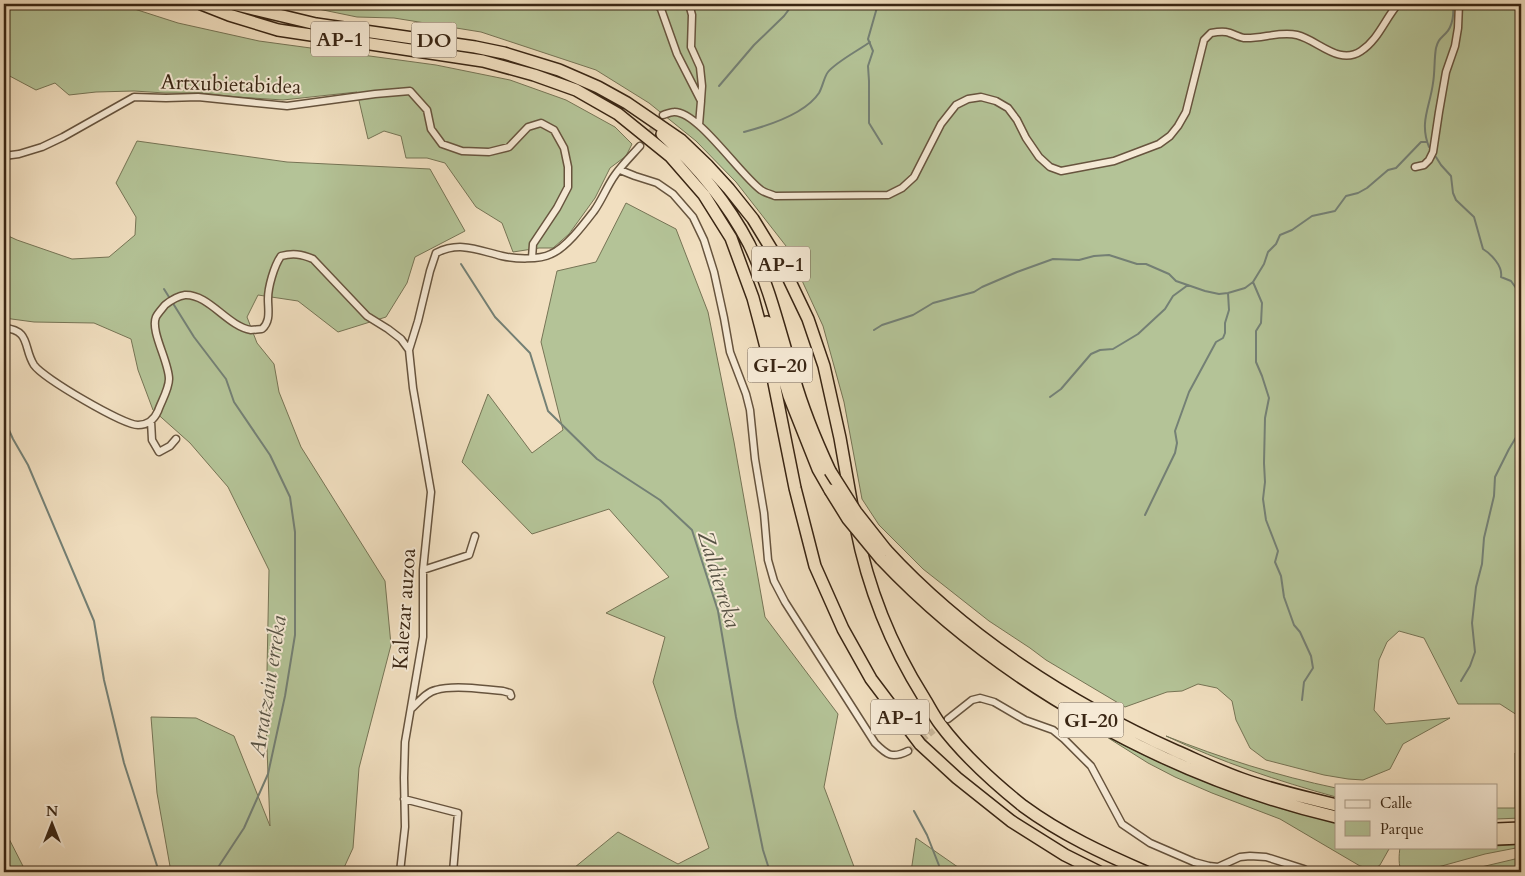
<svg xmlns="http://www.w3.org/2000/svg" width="1525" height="876" viewBox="0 0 1525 876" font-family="Cardo,serif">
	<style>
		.green { fill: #b4c397; stroke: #767455 }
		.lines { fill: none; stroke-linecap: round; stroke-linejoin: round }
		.stream { stroke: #748075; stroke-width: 2 }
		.street-tunnel { stroke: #ccba9d; stroke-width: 6; stroke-dasharray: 6 3; stroke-linecap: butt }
		.street-casing { stroke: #67543e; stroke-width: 9 }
		.highway-casing { stroke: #392513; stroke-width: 14 }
		.street { stroke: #f6ead6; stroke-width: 6 }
		.highway { stroke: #f1dfc0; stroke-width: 11 }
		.highway-bridge-casing { stroke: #392513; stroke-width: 14; stroke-linecap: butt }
		.highway-bridge { stroke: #f1dfc0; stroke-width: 11 }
		.labels { text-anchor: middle; stroke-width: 4; stroke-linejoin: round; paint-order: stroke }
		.shield { fill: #f6ead6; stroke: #72604e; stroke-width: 1 }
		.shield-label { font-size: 20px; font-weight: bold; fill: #392513 }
		.street-label { font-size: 21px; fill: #392513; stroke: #f6ead6 }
		.water-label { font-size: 22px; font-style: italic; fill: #565244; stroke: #f6ead6 }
	</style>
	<rect width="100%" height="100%" fill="#f1dfc0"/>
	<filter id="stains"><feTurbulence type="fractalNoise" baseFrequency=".004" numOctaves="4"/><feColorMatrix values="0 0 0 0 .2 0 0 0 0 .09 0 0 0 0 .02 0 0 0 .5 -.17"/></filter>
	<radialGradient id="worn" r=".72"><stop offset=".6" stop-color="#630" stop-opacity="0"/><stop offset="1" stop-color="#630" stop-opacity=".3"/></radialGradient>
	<path class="green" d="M4 4H121L122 5 178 23 259 41 436 65 510 80 566 100 615 127 632 144 626 156 610 168 595 198 569 234 553 248H539L513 252 502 223 476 207 445 163 427 158H406L401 136 384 131 368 139 357 92 283 100 237 97 202 93H165L134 91 96 92 69 95 55 83 36 90 4 73Z
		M294 4H1521V737L1519 734 1517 715 1500 704H1458L1424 638 1399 631 1387 642 1379 660 1374 710 1386 724 1450 718 1403 744 1390 769 1363 780 1348 779 1324 775 1266 760 1250 748 1236 720 1232 701 1217 688 1198 684 1182 691 1167 692 1125 707 1046 660 1030 648 989 621 923 569 879 525 862 499 844 402 823 326 786 246 736 182 696 141 649 103 596 70 481 32 394 18 357 17Z
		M137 141 287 162 430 169 465 231 415 257 407 283 386 317 338 332 298 301 258 295 247 317 257 343 274 364 279 392 301 447 385 581 391 645 359 768 353 848 342 872H171L157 793 151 717 196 718 234 736 270 826 266 722 269 570 228 487 190 443 153 410 138 370 131 339 94 323 34 322 4 318V234L17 240 72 259 109 257 135 235 136 217 116 183Z
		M626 203 676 229 708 312 734 442 765 617 838 714 824 787 856 872H569L618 832 678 864 709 848 653 682 665 637 606 613 669 577 609 509 532 534 462 462 488 394 532 453 563 430 541 342 557 271 596 262Z
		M1102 734C1159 764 1219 790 1280 808 1299 814 1318 818 1336 823V847H1390L1389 849 1380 865 1374 869 1360 866 1280 819 1212 793 1175 777 1148 763Z
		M1166 736C1221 758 1278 776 1336 788V797C1278 781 1221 762 1166 736Z
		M1515 753 1521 760V818L1496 819V808H1515Z
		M4 829 26 872H4Z
		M916 838 965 872H911Z
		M1521 844V847L1485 854 1420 872H1402C1398 866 1399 855 1400 847H1496V846Z
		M1521 858V872H1460L1515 859Z"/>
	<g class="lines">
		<path class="stream" d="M878 4 868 39 873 51 868 66 869 81V123L882 144
			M719 86 754 45 784 16 793 4
			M744 132C767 126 805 114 819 93 823 86 824 77 828 72 836 62 859 50 870 42
			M1429 147C1419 122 1430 107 1433 83 1435 72 1434 59 1436 48 1438 40 1440 39 1446 33 1453 26 1454 13 1453 4
			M1436 157 1441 165 1451 176 1453 193 1456 200 1474 217 1483 249C1491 254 1503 266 1501 277L1511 281 1521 295
			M461 264 495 317 530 353 548 411 597 459 660 500 692 530 718 611 736 717 763 850 770 872
			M1253 282 1262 303 1261 323 1256 331V362L1262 376 1269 398 1265 418 1264 463 1265 482 1263 499 1266 520 1278 551 1275 562 1281 576 1284 597 1294 625 1300 632 1311 656 1313 668 1304 682 1302 700
			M164 289 194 337 226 379 234 402 270 455 290 497 295 532V635L285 696 268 774 244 828 215 872
			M874 330 882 325 913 315 933 303 974 292 982 287 1017 272 1053 259 1079 260 1094 256 1109 255 1137 264H1146L1169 274 1176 281 1205 291 1219 294 1228 293 1245 288 1253 282 1264 264 1268 252 1276 244 1280 235 1292 230 1312 216 1335 211 1346 196 1358 193 1367 188 1388 170 1396 168 1421 142H1427
			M1050 397 1061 389 1091 354 1100 350 1113 349 1138 334 1165 309 1173 296 1188 285
			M4 419 13 439 28 465 94 621 104 680 124 763 159 872
			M1145 515 1175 453 1177 443 1175 431 1189 392 1216 342 1223 338 1225 333V323L1229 310 1228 293
			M1461 681 1470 666 1475 652 1472 623 1476 587 1482 564 1484 538 1494 496 1495 477 1509 449 1521 429
			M914 811 927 835 940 868 944 872"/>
		<path class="street-tunnel" d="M640 146 663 115
			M908 751 948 719"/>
		<g class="street-casing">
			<path id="street" d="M657 4 661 9 677 54 701 101 699 125
				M689 4 692 15 691 47 700 67 702 86 701 100
				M663 115C666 114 671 112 674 112 698 111 740 175 761 190 765 193 771 194 775 196L888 195 902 188 914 177 941 124 956 105 968 99 981 97 996 101 1008 108 1017 120 1026 138 1039 157 1050 167 1061 171 1114 161 1159 144 1170 136 1178 126 1186 112 1204 40 1211 33C1216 32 1221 31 1226 32 1232 33 1238 37 1244 38 1262 39 1279 31 1297 35 1318 40 1339 66 1361 51 1378 40 1385 19 1398 4
				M4 156 19 154 42 147 63 137 134 97 166 98 198 97 287 106 375 94 410 91 427 110 431 129 442 144 462 151 489 152 509 147 528 127 541 123 554 130 564 148 568 167V187L557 208 533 244 532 258
				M1415 167 1424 165 1429 160 1433 152 1439 112 1446 72 1455 46 1458 28 1459 4
				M620 170 635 176 657 183 673 194 693 217 704 240 714 272 724 318 730 352 746 394 750 410 755 459 764 513 768 560 774 581 785 602 875 743C887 755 892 759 908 751
				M4 328C31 330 23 348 34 365 43 378 123 425 138 425 148 425 154 420 158 411 161 402 169 389 169 379 169 362 150 331 156 317 158 313 162 309 165 305 170 301 178 296 185 295 209 294 227 326 251 330 254 330 259 329 262 329 271 321 268 310 268 299 268 287 274 266 281 256 293 253 301 254 313 259L367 316 388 329 401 339 409 350
				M151 421 152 440 159 452 170 446 176 439
				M423 570 469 555 475 536
				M411 709C418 703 426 692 436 690 453 685 484 689 503 691L510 693 511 696
				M948 719 972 700 980 698 994 702 1025 720 1053 730 1064 739 1091 766 1122 824 1150 843 1194 862 1209 866 1218 867 1240 857 1250 856 1266 857 1304 869 1309 872
				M404 799 458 813 453 872
				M400 872 405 827 404 778 405 742 423 637V570L431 492 413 388 409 350 418 321 430 271 436 253C460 241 477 250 502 256 515 259 539 260 551 254 566 248 584 224 594 211 602 200 607 186 615 175 622 165 632 155 640 146"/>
		</g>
		<g class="highway-casing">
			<path id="highway" d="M201 4 229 15 278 30 483 61 534 75 576 90 618 114 670 156 704 195 731 238 753 298 761 328 770 363 795 488 815 566 843 629 871 679 920 744 957 778 1011 821 1065 855 1099 872
				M233 4 316 24 475 47 504 53 559 70 598 87 627 103 681 140 707 165 729 189 753 219 786 273 808 319 824 366 840 438 852 506
				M662 134C697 166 727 202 749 244 770 287 780 333 794 378 803 410 816 441 830 471
				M767 322 789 396 818 469 830 490
				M856 527C868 589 890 644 924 698 929 706 934 716 940 724 963 755 993 782 1023 806 1061 834 1104 854 1146 872
				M886 550C965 636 1069 703 1176 751 1197 760 1219 771 1242 779 1272 790 1305 797 1336 805
				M881 559C999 684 1170 778 1336 817
				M1496 829 1521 828
				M1496 839 1521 838"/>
		</g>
		<use href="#street" class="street"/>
		<use href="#highway" class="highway"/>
		<g class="highway-bridge-casing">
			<path id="highway-bridge" d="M830 471 856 512 886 550
				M830 490 848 519 881 559"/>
		</g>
		<use href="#highway-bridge" class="highway-bridge"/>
	</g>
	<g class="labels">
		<g class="shield">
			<rect x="311" y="21.5" width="58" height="35" rx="4"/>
			<rect x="411.5" y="22.5" width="45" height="35" rx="4"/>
			<rect x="752" y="246.5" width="58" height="35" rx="4"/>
			<rect x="747.5" y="347.5" width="65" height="35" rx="4"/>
			<rect x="871" y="699.5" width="58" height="35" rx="4"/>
			<rect x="1058.5" y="702.5" width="65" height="35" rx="4"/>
		</g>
		<g class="shield-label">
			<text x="340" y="46">AP-1</text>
			<text x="434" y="47">DO</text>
			<text x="781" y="271">AP-1</text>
			<text x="780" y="372">GI-20</text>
			<text x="900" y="724">AP-1</text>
			<text x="1091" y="727">GI-20</text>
		</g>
		<g class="street-label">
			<text transform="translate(231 84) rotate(2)" y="7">Artxubietabidea</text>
			<text transform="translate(404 609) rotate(-86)" y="7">Kalezar auzoa</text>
		</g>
		<g class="water-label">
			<text transform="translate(720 579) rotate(73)" y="8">Zaldierreka</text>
			<text transform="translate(267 686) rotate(-81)" y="8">Arratzain erreka</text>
		</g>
	</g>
	<rect width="1525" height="876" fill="none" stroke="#f1dfc0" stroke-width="20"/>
	<rect x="5" y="5" width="1515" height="866" fill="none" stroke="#392513" stroke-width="2.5"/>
	<rect x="10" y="10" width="1505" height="856" fill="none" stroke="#392513"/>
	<rect x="1335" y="784" width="162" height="65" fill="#f6ead6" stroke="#aa9b88"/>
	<rect x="1345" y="800" width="25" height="8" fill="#f6ead6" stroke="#aa9b88"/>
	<text x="1380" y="808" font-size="15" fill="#392513">Calle</text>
	<rect x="1345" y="821" width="25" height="15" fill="#b4c397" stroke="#aa9b88"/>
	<text x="1380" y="834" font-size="15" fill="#392513">Parque</text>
	<g transform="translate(52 824)" stroke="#f6ead6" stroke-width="4" paint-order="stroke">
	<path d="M0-4L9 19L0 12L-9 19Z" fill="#392513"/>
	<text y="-8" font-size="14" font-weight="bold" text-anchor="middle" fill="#392513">N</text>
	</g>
	<rect width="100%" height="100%" filter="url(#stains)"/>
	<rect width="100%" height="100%" fill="url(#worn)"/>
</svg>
